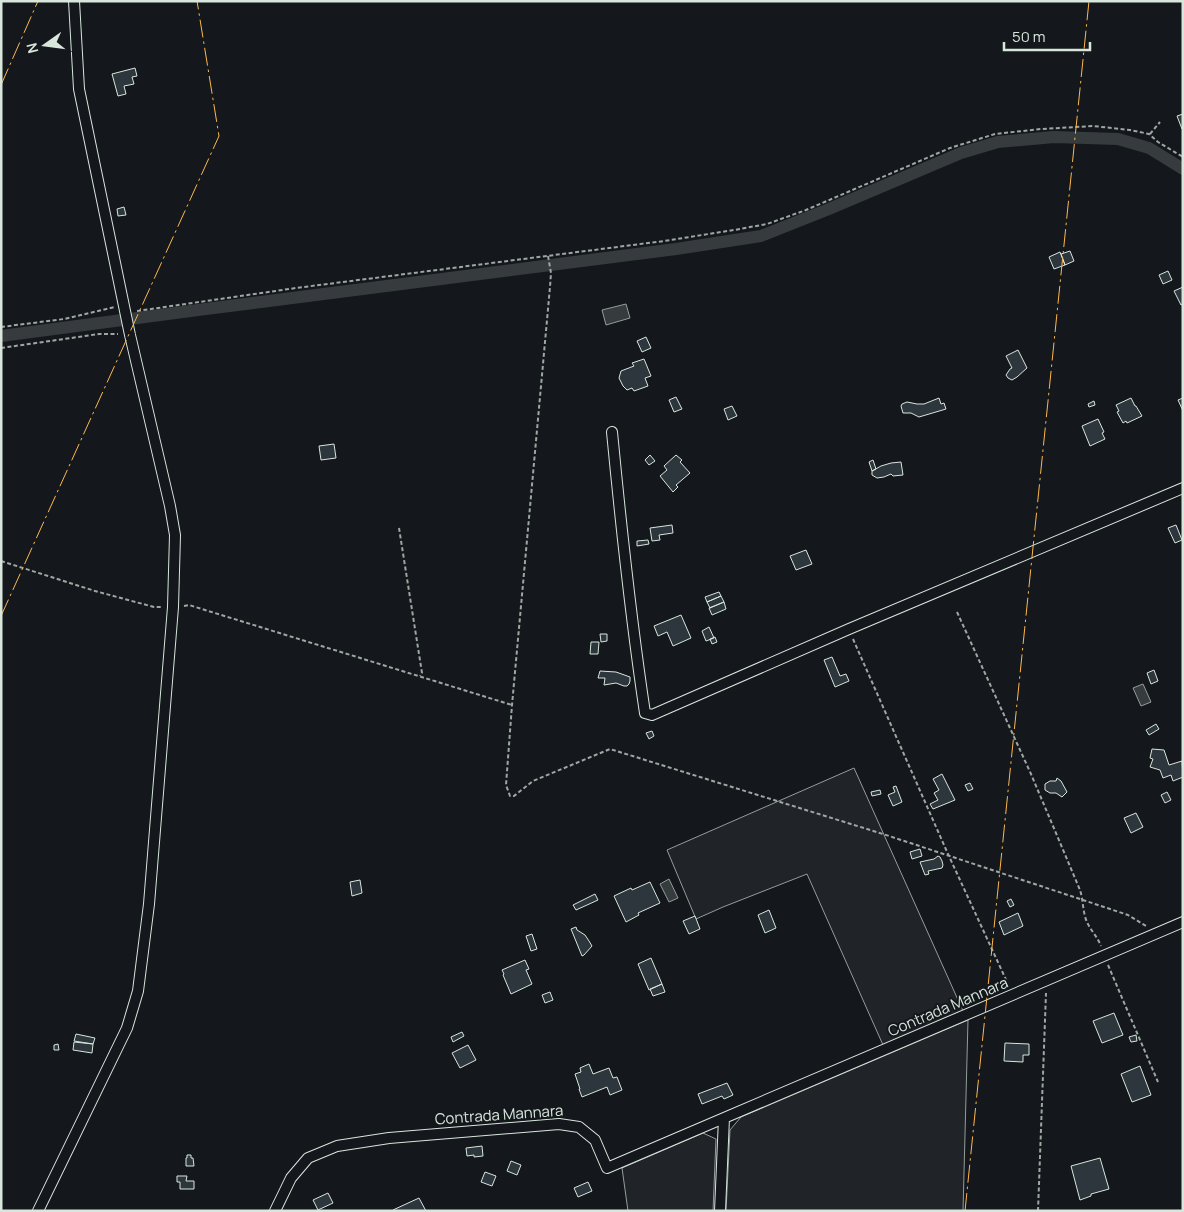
<svg xmlns="http://www.w3.org/2000/svg" width="1184" height="1212" viewBox="0 0 1184 1212" font-family="Manrope,sans-serif">
	<style>
		.green { fill: #202428; stroke: #939e99 }
		.water { fill: #363b3e; stroke: #939e99 }
		.lines { fill: none; stroke-linecap: round; stroke-linejoin: round }
		.canal { stroke: #363b3e; stroke-width: 12 }
		.building { fill: #2c363c; stroke: #d8e6dc }
		.street-casing { stroke: #d8e6dc; stroke-width: 12 }
		.path { stroke: #9da8a2; stroke-width: 2; stroke-dasharray: 4 2.5; stroke-linecap: butt }
		.street { stroke: #14181c; stroke-width: 10 }
		.power { stroke: #ffb74d; stroke-width: 1; stroke-dasharray: 18 4 2.5 4; stroke-linecap: butt }
		.labels { text-anchor: middle; stroke-width: 4; stroke-linejoin: round; paint-order: stroke }
		.street-label { font-size: 15px; fill: #d8e6dc; stroke: #14181c }
	</style>
	<rect width="100%" height="100%" fill="#14181c"/>
	<path class="green" d="M854 768 963 1011 883 1045 807 874 723 907 696 919 667 850Z
		M968 1020 963 1211H726L730 1130 741 1117Z
		M703 1133 716 1139 713 1211H628L622 1168Z"/>
	<path class="water" d="M626 304 630 318 606 325 602 310Z
		M1143 684 1151 702 1141 706 1133 688Z
		M669 879 678 898 669 902 660 884Z"/>
	<g class="lines">
		<path class="canal" d="M1 336 198 310 676 249 761 236 829 209 961 153 998 142 1054 137 1118 139 1149 148 1183 169"/>
	</g>
	<path class="building" d="M135 68 137 76 132 77 134 84 124 86 126 94 118 96 112 74Z
		M1183 114V129H1182L1177 116Z
		M124 207 126 215 118 216 117 209Z
		M1070 251 1074 261 1065 265 1061 254Z
		M1060 252 1065 265 1054 269 1049 257Z
		M1168 271 1172 280 1163 284 1159 275Z
		M1183 287V304L1181 305 1174 291Z
		M646 337 651 348 642 352 637 341Z
		M1018 350 1027 368 1017 377 1012 380 1008 378 1006 375 1010 369 1012 368 1006 356Z
		M644 359 651 376 645 378 648 386 634 391 632 388 627 390 623 386 619 378 621 371 634 366 632 363Z
		M676 397 682 409 674 412 669 400Z
		M939 398 941 404 944 403 946 409 919 417 911 413H903L901 406 902 404 907 402 917 404H924Z
		M1131 398 1135 406H1136L1142 416 1127 423 1126 421 1123 423 1117 412 1119 411 1116 405Z
		M1183 398V411L1178 400Z
		M1094 401 1095 405 1089 407 1088 404Z
		M732 406 737 416 728 420 724 409Z
		M1098 419 1104 432 1102 433 1105 439 1090 446 1082 426Z
		M334 444 336 458 321 460 319 446Z
		M650 455 655 461 649 465 645 460Z
		M676 455 682 460 680 462 690 473 676 485 678 487 673 492 660 476 667 470 664 466Z
		M873 460 876 469 872 471 869 462Z
		M901 462 903 475 893 476 891 474 884 477 877 478 872 475V471L881 466 891 463Z
		M672 525 673 533 659 535 660 540 652 541 650 528Z
		M1176 525 1182 540 1175 543 1168 528Z
		M648 540 649 544 637 546V541Z
		M806 550 812 564 796 570 790 556Z
		M719 592 721 596 707 602 705 597Z
		M721 596 724 602 710 608 707 602Z
		M724 602 726 609 712 615 709 608Z
		M681 615 691 638 673 646 667 632 658 636 654 626Z
		M709 627 714 638 706 641 702 631Z
		M600 634H607V641L601 642Z
		M715 637 717 642 712 644 710 639Z
		M591 642H599L598 654H590Z
		M832 657 840 676 846 674 849 681 835 687 824 660Z
		M1154 670 1158 681 1151 684 1147 673Z
		M600 671 616 672 630 677V681L629 684 627 686H624L616 683 604 685 605 678H598Z
		M1156 724 1159 729 1149 735 1146 730Z
		M652 731 654 736 649 739 646 733Z
		M1152 749 1164 750 1169 765 1182 761 1183 777 1173 781 1171 775 1163 778 1160 770 1150 767 1153 759 1150 758Z
		M942 774 955 800 933 809 930 804 938 800 934 793 939 790 933 779Z
		M1057 778 1061 781 1067 792 1062 797 1056 793H1050L1045 790V784L1050 781H1056Z
		M970 783 973 789 968 791 965 785Z
		M896 786 902 802 893 806 888 795 895 792 893 787Z
		M880 790 881 794 872 796 871 792Z
		M1167 792 1171 800 1165 803 1161 795Z
		M1136 813 1143 827 1131 833 1124 818Z
		M920 849 922 856 912 859 910 852Z
		M938 856 940 857 942 861 943 865 942 868 928 871 929 874 925 875 920 862 934 859Z
		M360 880 362 893 352 896 350 882Z
		M650 882 660 903 638 913 639 915 626 922 614 896 631 888 632 890Z
		M595 894 598 900 576 910 573 905Z
		M1011 899 1014 905 1010 907 1007 901Z
		M769 910 776 928 765 933 758 915Z
		M1018 913 1023 926 1004 935 999 922Z
		M695 916 700 929 689 934 683 921Z
		M576 927 577 930 585 935 589 941 592 946 584 955 582 956 571 929Z
		M532 934 537 949 531 951 526 936Z
		M651 958 662 984 649 990 638 964Z
		M525 960 529 969 526 970 532 984 511 994 503 975 504 974 502 970Z
		M662 984 665 992 653 996 650 989Z
		M550 992 553 1000 545 1003 542 995Z
		M1114 1013 1123 1035 1102 1043 1093 1021Z
		M462 1032 464 1036 453 1042 451 1037Z
		M76 1034 95 1038 93 1044 74 1041Z
		M1136 1035 1137 1041 1131 1042 1129 1037Z
		M74 1042 93 1044 92 1053 73 1050Z
		M1005 1043 1029 1044V1055H1023V1062L1004 1061Z
		M58 1044 59 1050H54V1045Z
		M468 1045 476 1060 460 1068 452 1053Z
		M589 1064 593 1074 609 1068 613 1078 617 1077 622 1090 610 1095 607 1087 582 1097 579 1089H580L575 1074 581 1072 580 1068Z
		M1140 1066 1151 1095 1132 1102 1121 1074Z
		M727 1083 733 1095 724 1099 722 1096 702 1104 698 1094Z
		M482 1146 483 1156 474 1157V1155L467 1156 466 1148Z
		M187 1155H191V1158H193L194 1166H186V1158H187Z
		M1100 1158 1109 1189 1091 1194V1196L1080 1200 1071 1166Z
		M511 1161 521 1165 517 1175 507 1171Z
		M485 1172 496 1176 492 1186 481 1182Z
		M177 1176H187L186 1181H194V1189H180V1182H177Z
		M588 1182 592 1191 578 1197 574 1188Z
		M328 1193 333 1203 318 1210 313 1200Z
		M419 1198 426 1211H393V1210Z"/>
	<g class="lines">
		<g class="street-casing">
			<path id="street" d="M612 432C621 526 631 620 645 713L652 715 849 629 1183 488
				M38 1211 127 1028 138 991 149 904 173 607 175 535 170 506 130 335 79 89 74 1
				M275 1211 291 1178 308 1158 337 1146 389 1138 559 1124 579 1127 595 1140 607 1168 724 1118
				M720 1211 724 1118 1183 922"/>
		</g>
		<path class="path" d="M1150 134 1160 122
			M548 256 551 273 550 287 512 705 506 785 510 796H514L533 781 610 749 883 834 1083 900 1128 915 1146 926
			M137 311 296 288 664 241 734 230 767 224 806 210 950 148 995 134 1041 129 1093 126 1130 130 1149 134 1158 142 1183 157
			M1 327 64 319 115 307
			M1 348 99 334H118
			M399 528 422 673 420 676
			M1 561 95 591 154 607H162
			M184 606 189 605 512 705
			M957 612 1031 774 1080 890C1083 899 1083 914 1087 922 1091 931 1097 936 1101 946
			M853 639 948 854 1008 984
			M1108 965 1158 1082
			M1038 1211 1046 993"/>
		<use href="#street" class="street"/>
		<path class="power" d="M1 85 38 1
			M1 616 219 136 197 1
			M965 1211 1089 1"/>
	</g>
	<g class="labels">
		<g class="street-label">
			<text transform="translate(948 1007) rotate(-23)" y="5">Contrada Mannara</text>
			<text transform="translate(499 1115) rotate(-4)" y="5">Contrada Mannara</text>
		</g>
	</g>
	<rect width="1184" height="1212" fill="none" stroke="#d8e6dc" stroke-width="5"/>
	<g transform="translate(45 45) rotate(256)" stroke="#14181c" stroke-width="4" paint-order="stroke">
	<path d="M0-4L9 19L0 12L-9 19Z" fill="#d8e6dc"/>
	<text y="-8" font-size="14" font-weight="bold" text-anchor="middle" fill="#d8e6dc">N</text>
	</g>
	<path d="M1004 42v8h86v-8" fill="none" stroke="#d8e6dc" stroke-width="2.5"/>
	<text x="1012" y="42" font-size="15" fill="#d8e6dc" stroke="#14181c" stroke-width="4" paint-order="stroke">50 m</text>
</svg>
